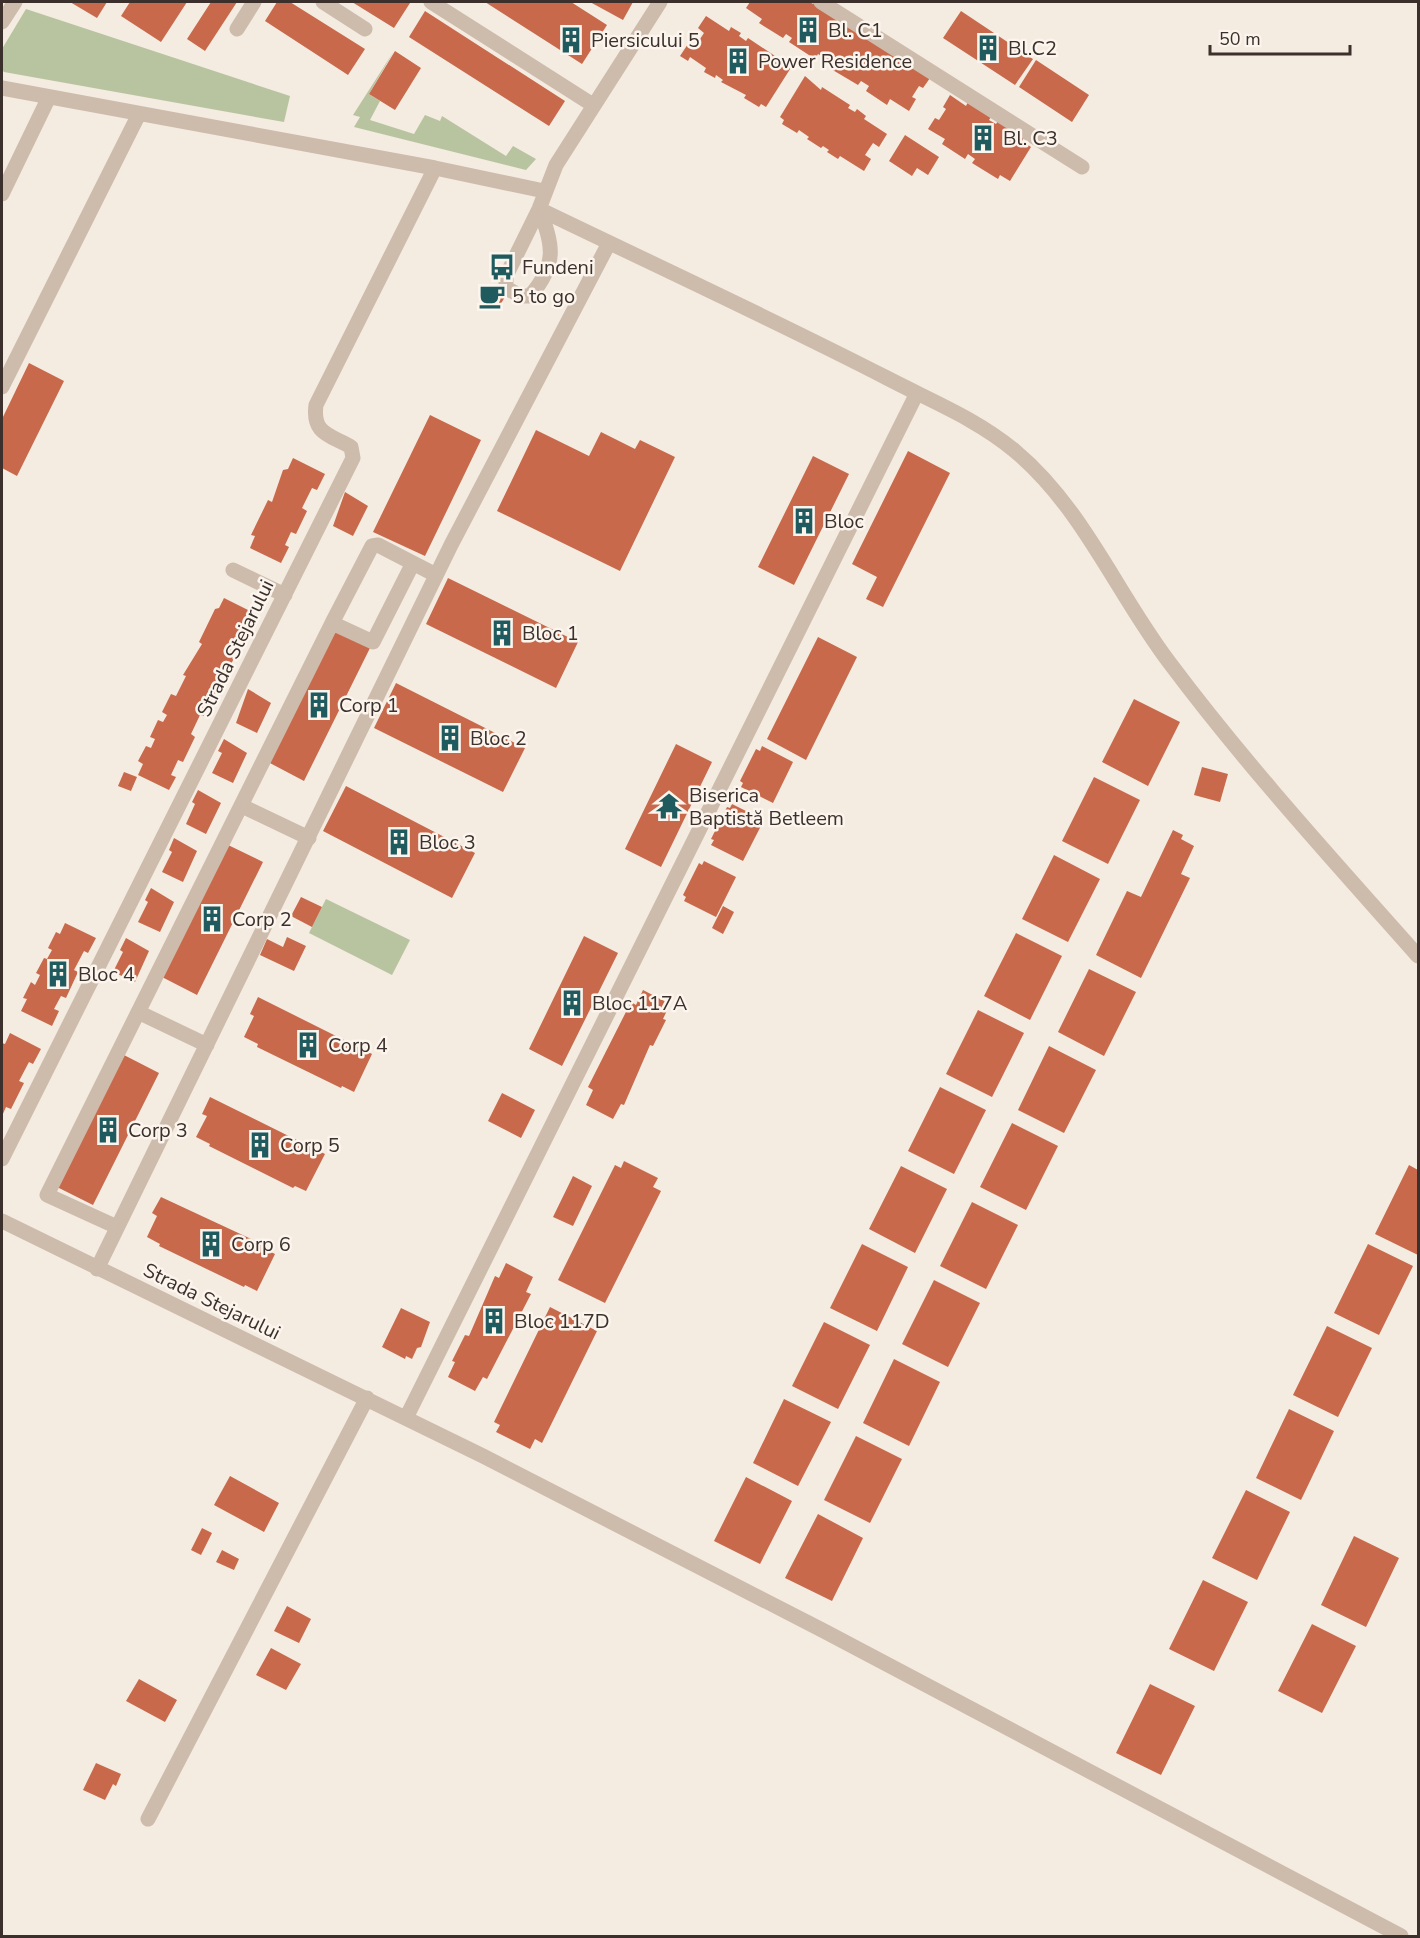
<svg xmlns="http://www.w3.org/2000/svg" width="1420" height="1938" viewBox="0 0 1420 1938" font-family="'Nunito Sans',sans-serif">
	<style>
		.green { fill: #b8c4a0 }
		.building { fill: #c8694b }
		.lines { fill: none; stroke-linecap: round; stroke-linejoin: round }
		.minor { stroke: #cdbbac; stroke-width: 15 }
		.labels { text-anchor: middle; stroke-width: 5; stroke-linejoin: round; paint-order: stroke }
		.poi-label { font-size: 20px; fill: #3b302b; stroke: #fbf5ee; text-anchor: start }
		.street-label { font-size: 20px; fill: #3b302b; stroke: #fbf5ee }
	</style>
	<rect width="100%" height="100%" fill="#f4ebe1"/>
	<path class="green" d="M26 9 290 96 284 122 4 72 2 70V49Z
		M394 51 369 94 380 101 370 120 414 134 425 115 440 121 442 116 506 156 513 146 536 159 526 170 354 127 360 117 353 115Z
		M326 899 410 940 392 975 309 933Z"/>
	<path class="building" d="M70 2H107L97 18Z
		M130 2H187L161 42 121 16Z
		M211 2H237L205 51 187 39Z
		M277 2H290L365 49 348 75 265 21Z
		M352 2H408L410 3 394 28Z
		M485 2H571L607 25 582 64Z
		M590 2H633L623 20Z
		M750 2H810L813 4 815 2 930 78 923 88 919 86 912 97 916 99 909 111 890 99 887 105 866 91 869 86 861 81 858 85 831 69 834 64 818 54 815 59 789 42 792 38 786 34 783 38 759 23 762 19 746 8Z
		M425 11 565 101 549 126 409 37Z
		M961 11 1033 59 1015 85 943 38Z
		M706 16 729 31 731 27 741 33 739 36 746 41 748 38 775 56 774 58 780 62 782 59 792 66 766 107 761 104 759 107 744 98 746 95 721 82 723 80 716 75 715 78 704 72 706 68 690 57 688 61 680 56 690 41 696 45 704 33 698 28Z
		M395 51 421 68 395 110 369 94Z
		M1036 60 1089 95 1072 122 1019 87Z
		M805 76 821 90 822 87 850 105 848 108 855 112 857 109 866 116 864 119 887 134 879 147 873 143 865 155 871 159 864 171 840 156 838 159 827 152 829 150 823 146 821 148 807 139 809 137 799 130 797 133 782 124 784 120 780 117Z
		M950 95 966 106 968 102 991 117 989 120 996 124 998 121 1024 137 1022 141 1031 147 1010 181 1000 175 998 179 972 163 975 159 968 154 965 159 942 144 945 139 928 129 935 118 939 120 946 109 943 107Z
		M905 135 939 157 928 175 917 168 912 176 889 161Z
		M483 286 505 297 500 305 479 295Z
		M29 363 64 381 17 476 2 468V419Z
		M430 415 481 440 425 556 373 532Z
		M536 430 589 456 601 432 635 449 640 440 675 457 620 571 497 511Z
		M908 451 950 473 883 607 866 599 877 577 852 564Z
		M813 456 849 474 794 585 758 567Z
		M293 458 325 474 317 490 312 488 302 508 307 511 296 534 291 532 285 545 289 547 281 563 250 548 255 536 251 535 268 500 272 502 283 470 288 469Z
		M345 492 368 506 353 536 333 526Z
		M448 578 578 642 556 688 426 624Z
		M224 598 256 614 248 629 244 627 237 640 242 643 230 666 225 664 215 685 219 687 204 716 200 715 191 734 195 737 183 762 178 760 171 775 176 777 169 790 138 775 143 764 138 761 146 746 151 748 155 739 150 737 158 720 163 722 167 715 162 712 171 694 176 696 186 676 183 675 202 644 199 642 215 609 219 608Z
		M333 630 370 648 304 781 268 762Z
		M818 637 857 657 806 760 767 739Z
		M396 683 525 748 503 792 374 728Z
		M248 689 271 703 257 733 236 723Z
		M1134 699 1180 722 1148 786 1102 762Z
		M224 739 247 753 233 783 212 773 222 753 218 751Z
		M676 744 712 762 661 867 625 849Z
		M762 746 793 762 773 803 741 787 743 783 740 781 756 749 760 751Z
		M1202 767 1228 774 1220 802 1194 795Z
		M124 772 137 777 131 791 118 786Z
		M1094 777 1140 800 1108 864 1062 841Z
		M346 786 475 853 452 898 323 831Z
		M198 790 221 803 206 834 186 824 195 804 192 802Z
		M732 804 764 820 743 861 711 845 714 840 711 839 727 807 730 808Z
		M1173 830 1183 835 1181 839 1194 846 1181 874 1190 878 1141 978 1096 955 1127 891 1141 897Z
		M174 838 197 851 183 882 162 872 172 852 169 850Z
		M226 844 263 862 197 995 160 976Z
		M1054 855 1100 879 1068 942 1022 919Z
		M704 861 736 877 716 917 684 901 686 897 683 895 699 863 702 865Z
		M151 888 174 902 160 932 138 922 148 902 145 900Z
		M301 897 322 907 312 927 291 916Z
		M723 906 734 912 723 934 712 928Z
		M65 923 96 938 88 953 84 951 74 970 78 972 66 998 61 996 54 1009 59 1011 52 1026 21 1011 27 999 23 998 31 982 35 985 40 975 36 973 44 958 47 959 52 950 48 948 56 932 60 934Z
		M1016 933 1062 956 1030 1020 984 996Z
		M584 936 618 953 562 1066 529 1049Z
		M287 937 306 946 294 971 260 955 267 939 283 947Z
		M126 938 149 951 135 982 113 972 123 952 120 950Z
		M1089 969 1136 992 1104 1056 1058 1032Z
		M643 990 670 1004 663 1019 666 1020 653 1046 650 1045 624 1105 621 1104 613 1119 586 1105 593 1090 588 1087 631 1002 636 1005Z
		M258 997 372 1054 354 1092 342 1086 341 1088 257 1047 258 1044 244 1037 254 1016 250 1014Z
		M978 1010 1024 1033 992 1097 946 1074Z
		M10 1033 41 1049 33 1064 29 1062 19 1081 24 1083 11 1109 6 1107 2 1116V1043L5 1044Z
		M1049 1046 1096 1070 1064 1133 1018 1110Z
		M122 1054 159 1073 93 1205 57 1187Z
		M940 1087 986 1110 954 1174 908 1151Z
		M502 1093 535 1110 521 1138 488 1121Z
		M210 1097 325 1154 306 1191 295 1186 293 1188 209 1146 210 1144 196 1137 207 1116 202 1114Z
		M1012 1123 1058 1146 1026 1210 980 1187Z
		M624 1161 658 1178 653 1187 661 1191 605 1303 558 1280 615 1165 621 1168Z
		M1409 1165 1418 1170V1255L1375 1234Z
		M901 1166 947 1189 915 1253 869 1229Z
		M573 1176 592 1186 573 1226 553 1217Z
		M161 1197 262 1244 261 1247 275 1254 257 1291 245 1285 244 1287 159 1246 160 1244 147 1237 157 1216 152 1213Z
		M972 1202 1018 1225 986 1289 940 1266Z
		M862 1244 908 1267 877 1331 830 1308Z
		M1368 1244 1413 1266 1379 1335 1334 1313Z
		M506 1263 533 1277 526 1292 531 1294 487 1379 483 1377 475 1391 448 1377 455 1362 452 1361 465 1335 469 1336 495 1276 499 1278Z
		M934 1280 980 1303 948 1367 902 1344Z
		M550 1307 597 1331 542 1443 535 1439 530 1449 496 1432 500 1425 494 1422Z
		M401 1308 430 1322 421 1347 417 1348 412 1359 406 1356 405 1359 382 1347Z
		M824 1322 870 1345 838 1409 792 1386Z
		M1327 1326 1372 1348 1338 1417 1293 1395Z
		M894 1359 940 1382 909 1446 863 1423Z
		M784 1399 831 1422 798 1486 753 1463Z
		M1289 1409 1334 1431 1301 1500 1256 1478Z
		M856 1436 902 1459 870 1523 824 1500Z
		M230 1476 279 1503 264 1532 214 1505Z
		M746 1477 792 1501 760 1564 714 1541Z
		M1246 1490 1290 1512 1257 1580 1212 1558Z
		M818 1514 863 1538 832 1601 785 1578Z
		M202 1528 212 1533 201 1555 191 1550Z
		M1354 1536 1399 1558 1366 1627 1321 1605Z
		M222 1550 239 1559 234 1570 216 1562Z
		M1203 1580 1248 1602 1214 1671 1169 1649Z
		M287 1606 311 1619 299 1643 274 1631Z
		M1312 1624 1356 1646 1322 1713 1278 1691Z
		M271 1648 301 1664 286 1690 256 1675Z
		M139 1679 177 1700 165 1722 126 1701Z
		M1150 1684 1195 1706 1161 1775 1116 1753Z
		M96 1763 121 1774 116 1786 113 1784 105 1800 83 1790Z"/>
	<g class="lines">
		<path class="minor" d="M323 2 365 29
			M431 2 593 105
			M821 2 1082 167
			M2 22 15 2
			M237 29 254 2
			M2 88 435 168 544 191
			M2 194 49 97
			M539 209C655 265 772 319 887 378 931 401 977 419 1015 451 1083 508 1116 592 1169 662 1246 765 1333 860 1418 956
			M539 209C554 245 557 265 530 296H521L506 288V276L539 209 556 165 660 2
			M2 387 139 114
			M413 563 373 642 332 623 372 546 378 545 436 575
			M233 570 285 595
			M242 806 309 838
			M138 1012 207 1045
			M2 1159 353 458 351 447C330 435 312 434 316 405L435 168
			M2 1221 483 1456 824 1631 1401 1936
			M117 1227 47 1195 332 623
			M97 1269 451 545 609 243
			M406 1418 917 393
			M148 1819 367 1398"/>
	</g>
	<defs>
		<g id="building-bare" transform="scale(2.07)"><path d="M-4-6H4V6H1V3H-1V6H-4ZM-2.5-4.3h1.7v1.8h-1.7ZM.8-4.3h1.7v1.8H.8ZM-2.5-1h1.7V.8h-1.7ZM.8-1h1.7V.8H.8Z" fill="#1f5a5e" stroke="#fbf5ee" stroke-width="2.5" paint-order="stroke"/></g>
		<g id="bus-bare" transform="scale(2.07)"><path d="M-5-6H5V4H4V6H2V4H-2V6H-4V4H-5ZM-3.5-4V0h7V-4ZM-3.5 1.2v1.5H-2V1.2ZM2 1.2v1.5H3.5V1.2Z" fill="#1f5a5e" stroke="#fbf5ee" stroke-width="2.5" paint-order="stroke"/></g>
		<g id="cafe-bare" transform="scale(2.07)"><path d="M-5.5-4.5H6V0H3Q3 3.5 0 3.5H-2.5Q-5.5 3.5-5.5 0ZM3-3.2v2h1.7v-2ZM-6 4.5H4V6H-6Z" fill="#1f5a5e" stroke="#fbf5ee" stroke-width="2.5" paint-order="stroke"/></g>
		<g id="temple-bare" transform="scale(2.07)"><path d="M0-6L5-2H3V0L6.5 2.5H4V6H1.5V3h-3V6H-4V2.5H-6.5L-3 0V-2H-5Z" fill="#1f5a5e" stroke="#fbf5ee" stroke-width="2.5" paint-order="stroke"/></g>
	</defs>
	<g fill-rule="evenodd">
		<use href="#building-bare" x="808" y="30"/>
		<use href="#building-bare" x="571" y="40"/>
		<use href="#building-bare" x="988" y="48"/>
		<use href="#building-bare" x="738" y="61"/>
		<use href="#building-bare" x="983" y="138"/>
		<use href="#bus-bare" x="502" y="267"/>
		<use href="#cafe-bare" x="492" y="296"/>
		<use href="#building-bare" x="804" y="521"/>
		<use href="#building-bare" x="502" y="633"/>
		<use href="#building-bare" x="319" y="705"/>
		<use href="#building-bare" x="450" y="738"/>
		<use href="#temple-bare" x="669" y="806"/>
		<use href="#building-bare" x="399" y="842"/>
		<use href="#building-bare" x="212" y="919"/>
		<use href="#building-bare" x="58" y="974"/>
		<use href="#building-bare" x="572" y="1003"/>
		<use href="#building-bare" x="308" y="1045"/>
		<use href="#building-bare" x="108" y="1130"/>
		<use href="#building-bare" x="260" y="1145"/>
		<use href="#building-bare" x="211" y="1244"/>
		<use href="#building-bare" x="494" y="1321"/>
	</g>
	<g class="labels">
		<g class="poi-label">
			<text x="828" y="37">Bl. C1</text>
			<text x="591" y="47">Piersicului 5</text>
			<text x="1008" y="55">Bl.C2</text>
			<text x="758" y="68">Power Residence</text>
			<text x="1003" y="145">Bl. C3</text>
			<text x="522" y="274">Fundeni</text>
			<text x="512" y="303">5 to go</text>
			<text x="824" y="528">Bloc</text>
			<text x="522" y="640">Bloc 1</text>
			<text x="339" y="712">Corp 1</text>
			<text x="470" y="745">Bloc 2</text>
			<text x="689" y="802">Biserica<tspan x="689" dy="23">Baptistă Betleem</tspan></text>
			<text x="419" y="849">Bloc 3</text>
			<text x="232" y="926">Corp 2</text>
			<text x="78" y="981">Bloc 4</text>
			<text x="592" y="1010">Bloc 117A</text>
			<text x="328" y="1052">Corp 4</text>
			<text x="128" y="1137">Corp 3</text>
			<text x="280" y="1152">Corp 5</text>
			<text x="231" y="1251">Corp 6</text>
			<text x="514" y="1328">Bloc 117D</text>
		</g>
		<g class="street-label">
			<text transform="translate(235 648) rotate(-64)" y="7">Strada Stejarului</text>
			<text transform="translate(212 1301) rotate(26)" y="7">Strada Stejarului</text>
		</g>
	</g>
	<rect width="1420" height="1938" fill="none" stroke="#3b302b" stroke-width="6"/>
	<path d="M1210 45v9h140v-9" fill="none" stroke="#3b302b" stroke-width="3"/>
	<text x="1219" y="45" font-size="18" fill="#3b302b" stroke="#fbf5ee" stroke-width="4.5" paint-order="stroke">50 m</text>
</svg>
